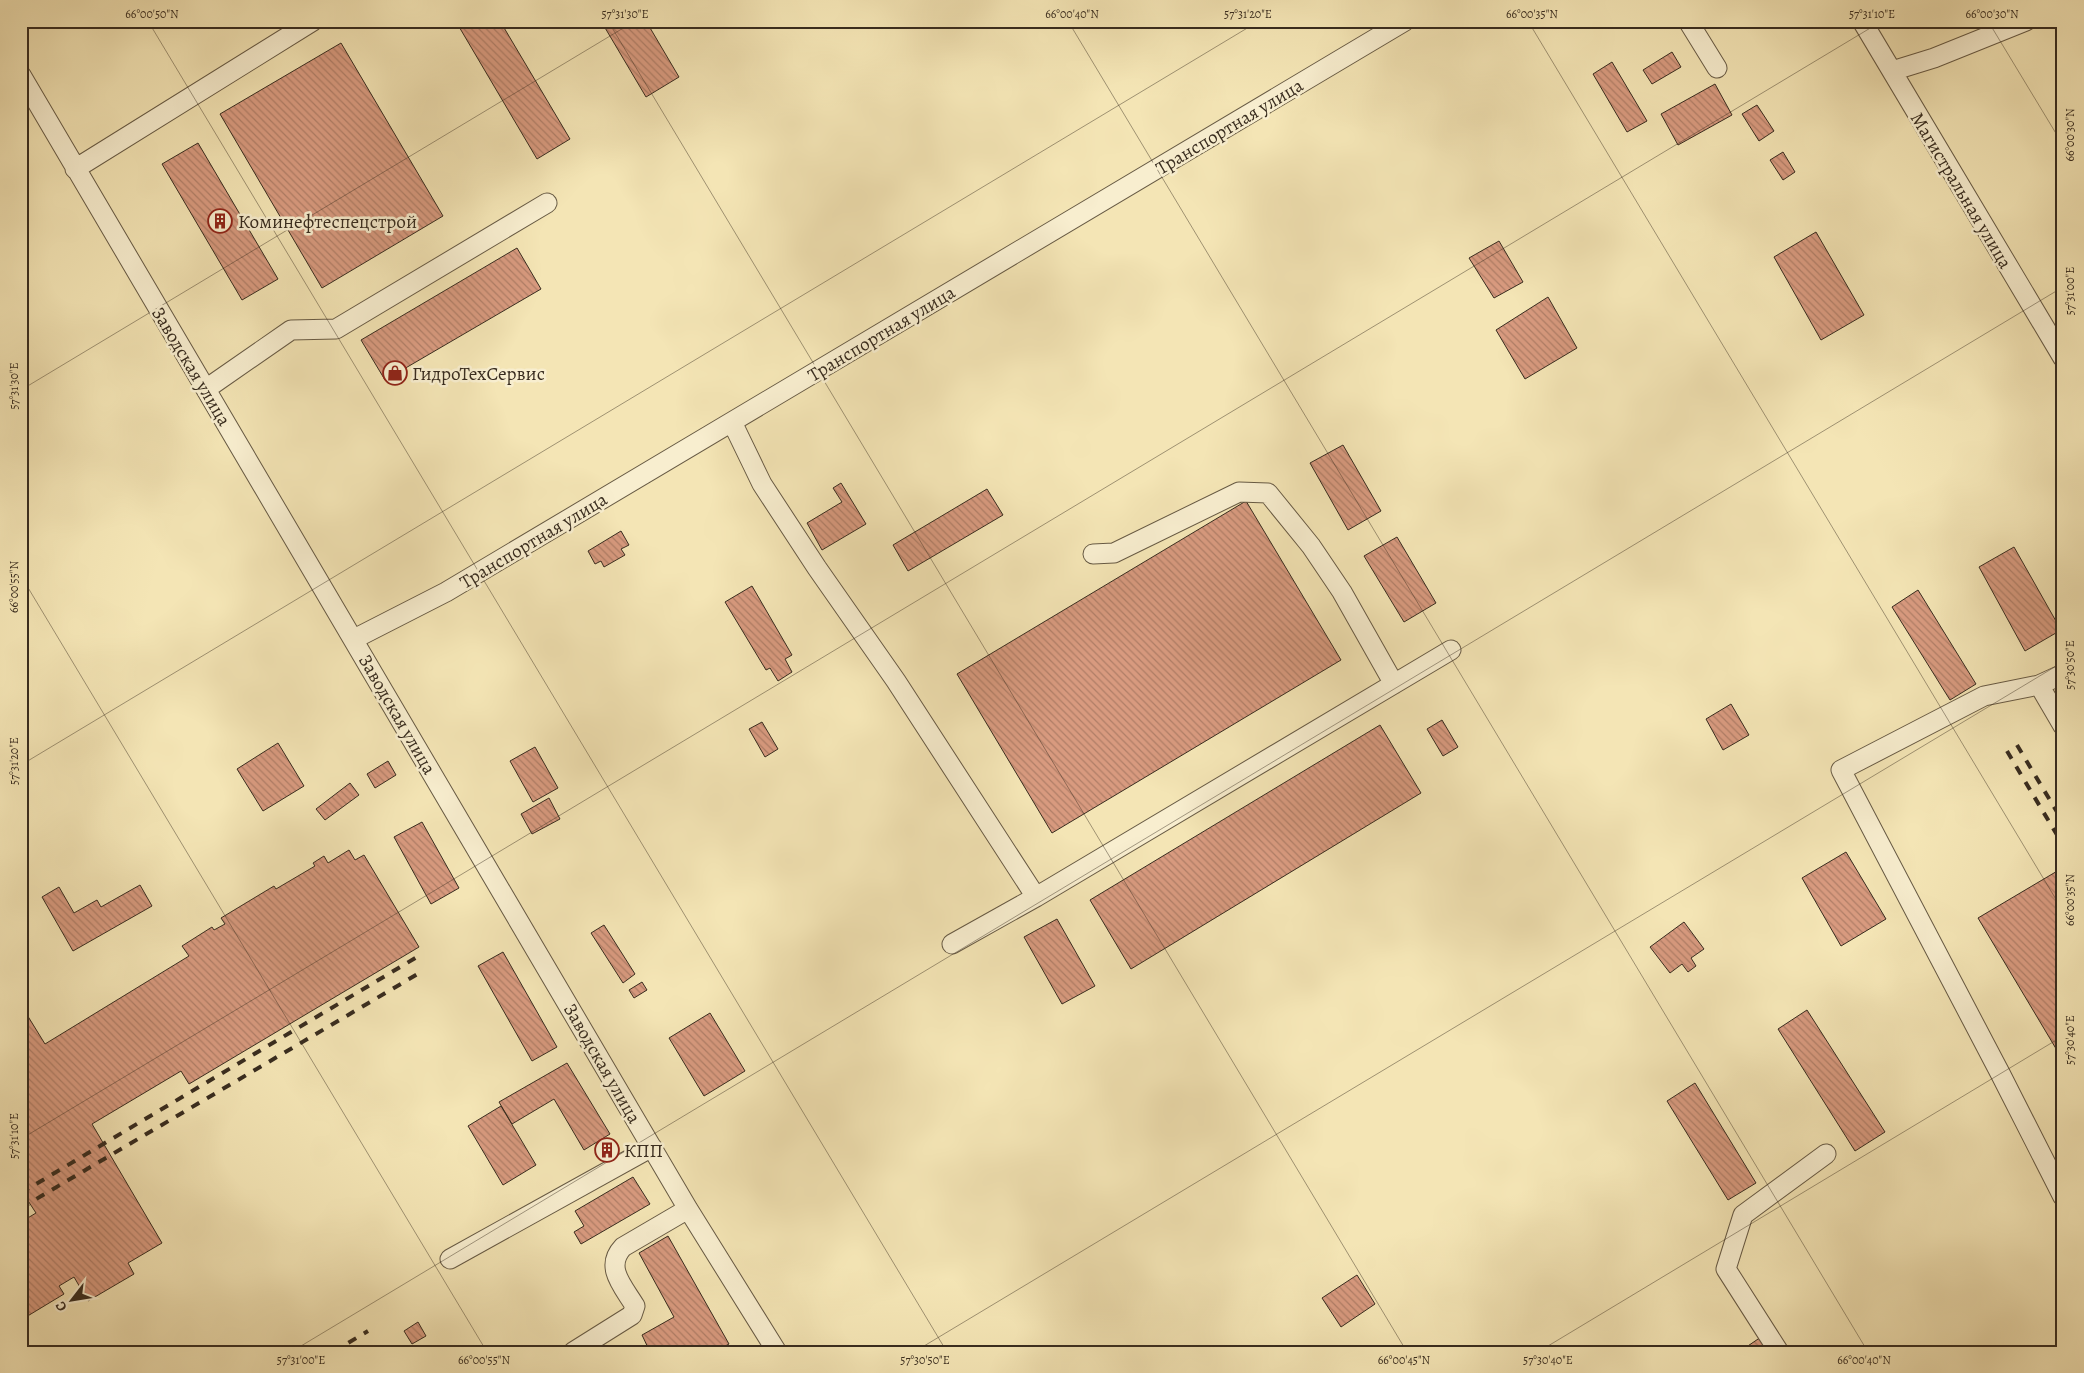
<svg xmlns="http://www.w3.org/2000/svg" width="2084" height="1373" viewBox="0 0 2084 1373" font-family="Alegreya,serif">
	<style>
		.building { fill: url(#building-back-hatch); stroke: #382c1f }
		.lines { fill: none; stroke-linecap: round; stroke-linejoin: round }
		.minor-casing { stroke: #675a44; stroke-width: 21 }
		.minor { stroke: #f8eecf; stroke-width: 19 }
		.rail { stroke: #382c1f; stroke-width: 4; stroke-dasharray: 9 9; stroke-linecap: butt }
		.ticks { fill: none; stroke: #382c1f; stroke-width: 1; stroke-opacity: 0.45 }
		.labels { text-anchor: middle; stroke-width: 5; stroke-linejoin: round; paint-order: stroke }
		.street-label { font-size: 19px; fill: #382c1f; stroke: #f8eecf }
		.poi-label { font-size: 19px; fill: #382c1f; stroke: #f8eecf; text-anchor: start }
		.neatline { fill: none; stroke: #382c1f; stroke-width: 2 }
		.ticks-label { font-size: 12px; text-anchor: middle; fill: #382c1f }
	</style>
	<defs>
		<pattern id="building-back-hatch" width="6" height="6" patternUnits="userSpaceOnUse" patternTransform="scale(1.25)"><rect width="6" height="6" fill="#d89a7f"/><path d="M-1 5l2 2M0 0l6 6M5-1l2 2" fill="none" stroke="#b07e67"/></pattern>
	</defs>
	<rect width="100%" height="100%" fill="#f4e5b5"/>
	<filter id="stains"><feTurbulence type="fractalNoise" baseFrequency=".004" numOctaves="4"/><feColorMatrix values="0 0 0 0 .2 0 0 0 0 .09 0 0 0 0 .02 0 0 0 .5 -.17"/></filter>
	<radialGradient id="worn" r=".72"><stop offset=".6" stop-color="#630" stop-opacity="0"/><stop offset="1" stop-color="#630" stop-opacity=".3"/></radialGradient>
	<path class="building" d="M463 21H500L570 139 537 159 458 25Z
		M601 21H646L679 77 646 97Z
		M1915 21H1926L1927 23 1919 27Z
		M341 43 443 216 322 288 220 114Z
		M1672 52 1681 67 1652 84 1643 70Z
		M1612 62 1647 121 1627 132 1593 74Z
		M1715 84 1732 115 1678 145 1661 114Z
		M1757 105 1774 131 1759 141 1742 114Z
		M198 143 278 279 242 300 162 164Z
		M1783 152 1795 172 1783 180 1770 160Z
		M1816 232 1864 315 1821 340 1774 257Z
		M1499 241 1523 282 1494 298 1469 258Z
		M517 248 541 289 385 380 361 340Z
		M1548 297 1577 348 1525 379 1496 330Z
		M1343 445 1381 511 1348 530 1310 463Z
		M841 483 866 524 822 550 807 523 842 502 833 488Z
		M987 489 1003 515 908 571 893 545Z
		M1246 501 1341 660 1052 833 957 674Z
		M621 531 629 545 621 549 625 555 604 567 601 561 595 564 588 551Z
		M1397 537 1436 603 1404 622 1364 556Z
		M2014 547 2061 630 2025 651 1979 567Z
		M752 586 792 655 785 659 792 672 778 681 770 668 766 670 725 602Z
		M1918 590 1976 684 1950 700 1892 607Z
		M1731 704 1749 735 1723 750 1706 719Z
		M1442 720 1458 747 1443 756 1427 729Z
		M762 722 778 749 765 757 749 729Z
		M1380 725 1421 793 1131 969 1090 900Z
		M278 743 304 786 263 811 237 769Z
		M535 747 558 788 533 802 510 761Z
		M388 761 396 775 375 788 367 774Z
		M350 783 359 795 325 820 316 809Z
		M549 798 560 819 532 834 521 814Z
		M422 822 459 888 431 904 394 837Z
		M349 850 355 860 364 855 419 947 189 1084 181 1071 92 1124 162 1243 128 1263 134 1274 88 1301 74 1277 59 1286 64 1294 21 1320V1222L36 1213 21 1190V1005L45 1044 189 956 182 946 212 927 214 930 225 924 221 918 274 886 276 889 315 866 313 863 324 856 328 863Z
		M1846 852 1886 919 1841 946 1802 878Z
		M2059 870 2063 876V1050L2058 1052 1978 918Z
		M140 885 152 906 73 951 42 897 59 887 74 913 97 900 101 907Z
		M1057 919 1095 986 1062 1004 1024 937Z
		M1684 922 1704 949 1691 958 1696 966 1688 972 1682 964 1670 973 1650 947Z
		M604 925 635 974 623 983 591 933Z
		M503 952 557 1047 532 1061 478 966Z
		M642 982 647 990 634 998 629 990Z
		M1807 1010 1885 1132 1855 1151 1778 1029Z
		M710 1013 745 1071 704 1096 669 1038Z
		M567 1063 610 1134 584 1150 554 1099 512 1124 499 1102Z
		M1695 1083 1756 1183 1728 1200 1667 1101Z
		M501 1106 536 1165 503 1185 468 1126Z
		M609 1141 617 1153 605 1159 598 1147Z
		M633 1177 650 1204 581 1244 574 1232 584 1226 575 1211Z
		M668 1236 729 1344 714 1352H650L642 1335 674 1317 639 1253Z
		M1357 1275 1375 1304 1341 1327 1322 1298Z
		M418 1322 426 1336 412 1344 404 1331Z
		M1761 1337 1770 1352H1739Z"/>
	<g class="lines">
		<g class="minor-casing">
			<path id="minor" d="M1688 21 1717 68
				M1862 21 2063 358
				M1892 71 1934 58 2026 21
				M21 75 688 1209 777 1352
				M75 169 313 21
				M206 389 291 330 336 329 547 203
				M732 422 762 484 817 568 896 681 1036 897 952 944
				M1093 554 1114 553 1239 492 1268 493 1311 546 1342 592 1394 684
				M354 639 446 592 1405 21
				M2063 674 2039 685 1984 696 1841 770 2001 1075 2063 1197
				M2039 685 2063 726
				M1036 897 1451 650
				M450 1259 652 1147
				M573 1352 632 1315 635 1306C623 1286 604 1267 623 1247L688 1209
				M1779 1352 1726 1269 1743 1215 1826 1154"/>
		</g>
		<use href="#minor" class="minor"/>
		<path class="rail" d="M2017 745 2063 822
			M2007 751 2063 845
			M21 1193 417 957
			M21 1208 421 972
			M333 1352 368 1331"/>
	</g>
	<path class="ticks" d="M148 21 947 1352M608 21 1407 1352M1068 21 1868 1352M1528 21 2063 911M1988 21 2063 145M21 390 635 21M21 576 487 1352M21 765 1259 21M21 1139 1882 21M21 1342 27 1352M291 1352 2063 287M914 1352 2063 662M1538 1352 2063 1036"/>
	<defs>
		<g id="building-ring" transform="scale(1.25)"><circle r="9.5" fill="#f8eecf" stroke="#8f2418" stroke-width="1.5"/><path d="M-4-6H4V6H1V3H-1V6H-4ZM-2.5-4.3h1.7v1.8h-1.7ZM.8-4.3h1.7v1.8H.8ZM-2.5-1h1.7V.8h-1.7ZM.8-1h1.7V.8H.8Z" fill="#8f2418"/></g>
		<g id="shop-ring" transform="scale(1.25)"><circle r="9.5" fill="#f8eecf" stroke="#8f2418" stroke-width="1.5"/><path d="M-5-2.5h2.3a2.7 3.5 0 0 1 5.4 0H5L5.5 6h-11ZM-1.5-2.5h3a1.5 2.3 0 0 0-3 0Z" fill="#8f2418"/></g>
	</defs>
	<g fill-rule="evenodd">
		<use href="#building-ring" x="220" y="221"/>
		<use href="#shop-ring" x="395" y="373"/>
		<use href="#building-ring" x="607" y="1150"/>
	</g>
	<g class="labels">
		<g class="street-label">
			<text transform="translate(1229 126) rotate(-31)" y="7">Транспортная улица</text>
			<text transform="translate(1962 190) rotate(59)" y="7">Магистральная улица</text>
			<text transform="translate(881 333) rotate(-31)" y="7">Транспортная улица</text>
			<text transform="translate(192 366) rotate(59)" y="7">Заводская улица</text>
			<text transform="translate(533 540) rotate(-31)" y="7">Транспортная улица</text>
			<text transform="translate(398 714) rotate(60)" y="7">Заводская улица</text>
			<text transform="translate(603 1063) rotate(60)" y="7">Заводская улица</text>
		</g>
		<g class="poi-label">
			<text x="238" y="228">Коминефтеспецстрой</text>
			<text x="412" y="380">ГидроТехСервис</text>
			<text x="624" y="1157">КПП</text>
		</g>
	</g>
	<rect width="2084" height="1373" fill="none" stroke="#f4e5b5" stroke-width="55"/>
	<g transform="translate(72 1300) rotate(239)" stroke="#f8eecf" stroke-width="4" paint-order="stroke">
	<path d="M0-4L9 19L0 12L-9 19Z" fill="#382c1f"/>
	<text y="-8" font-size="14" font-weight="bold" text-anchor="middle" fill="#382c1f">С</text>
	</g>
	<rect x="28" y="28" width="2028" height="1318" class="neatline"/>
	<g class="ticks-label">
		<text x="152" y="18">66°00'50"N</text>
		<text x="625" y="18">57°31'30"E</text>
		<text x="1072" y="18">66°00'40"N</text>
		<text x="1248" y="18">57°31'20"E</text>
		<text x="1532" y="18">66°00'35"N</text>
		<text x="1872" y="18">57°31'10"E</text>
		<text x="1992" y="18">66°00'30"N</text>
		<text transform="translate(2070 135) rotate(-90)" y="4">66°00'30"N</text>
		<text transform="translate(2070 291) rotate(-90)" y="4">57°31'00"E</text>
		<text transform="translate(14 386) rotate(-90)" y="4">57°31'30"E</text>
		<text transform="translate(14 587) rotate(-90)" y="4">66°00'55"N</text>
		<text transform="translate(2070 665) rotate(-90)" y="4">57°30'50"E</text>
		<text transform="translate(14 761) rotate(-90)" y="4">57°31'20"E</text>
		<text transform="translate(2070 900) rotate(-90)" y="4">66°00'35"N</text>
		<text transform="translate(2070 1040) rotate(-90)" y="4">57°30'40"E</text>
		<text transform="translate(14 1136) rotate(-90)" y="4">57°31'10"E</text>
		<text x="301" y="1364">57°31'00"E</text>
		<text x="484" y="1364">66°00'55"N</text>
		<text x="925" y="1364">57°30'50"E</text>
		<text x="1404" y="1364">66°00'45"N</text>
		<text x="1548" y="1364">57°30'40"E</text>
		<text x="1864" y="1364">66°00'40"N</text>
	</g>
	<rect width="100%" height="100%" filter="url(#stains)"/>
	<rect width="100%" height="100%" fill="url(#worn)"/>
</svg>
